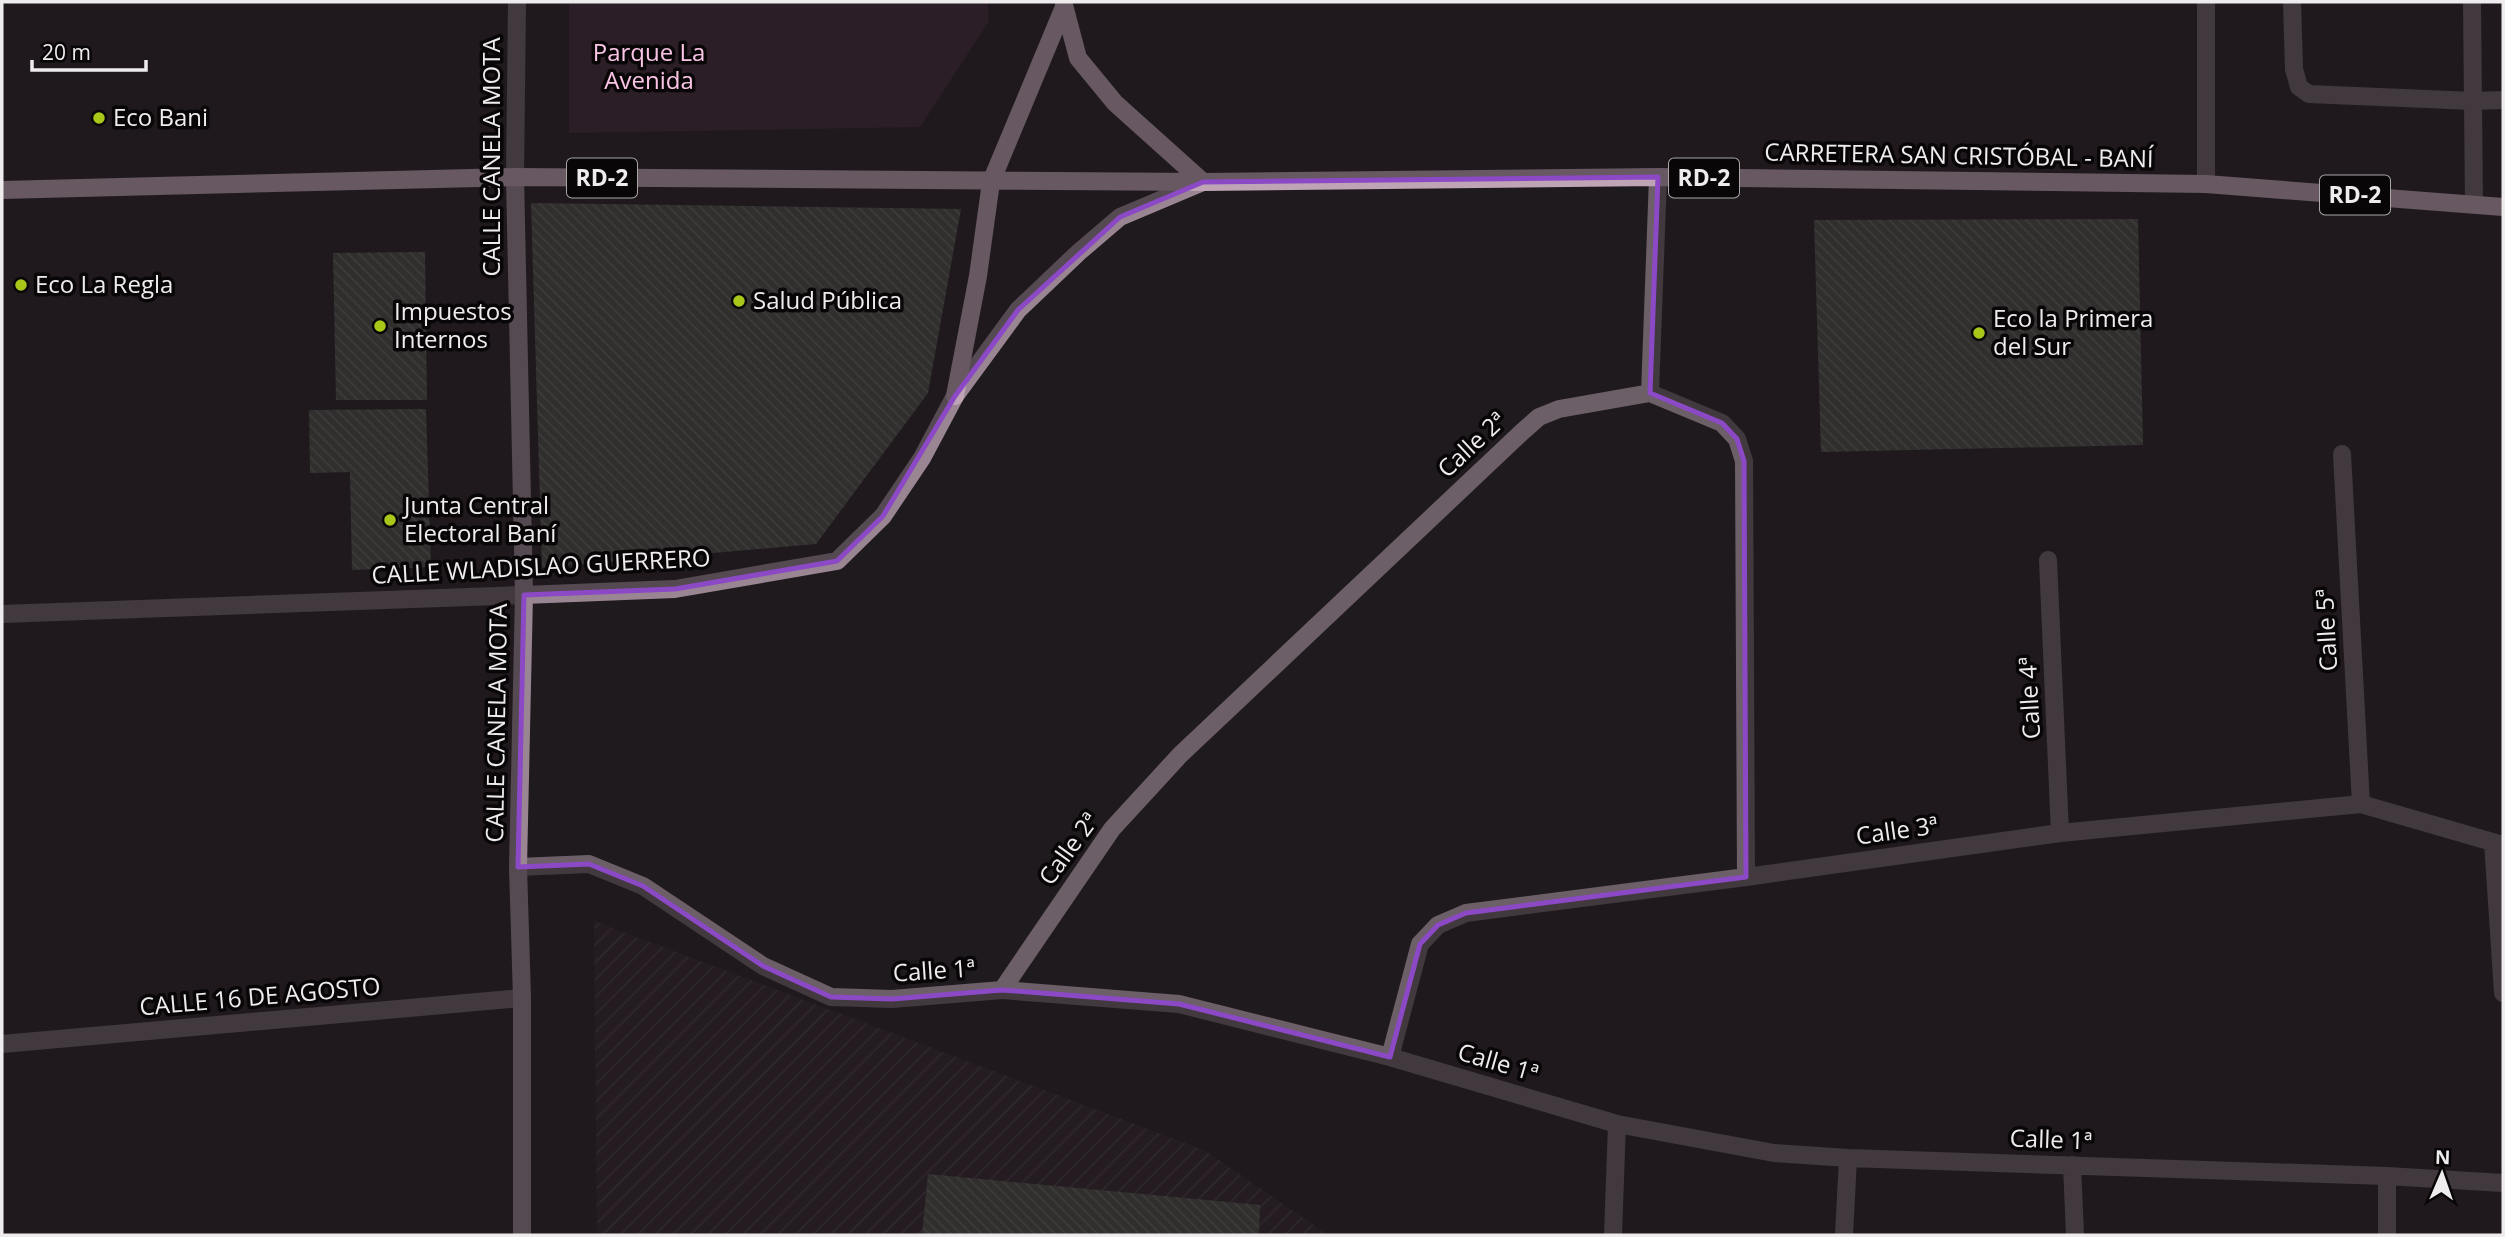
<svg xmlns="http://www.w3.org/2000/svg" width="2505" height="1237" viewBox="0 0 2505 1237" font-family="'Open Sans',sans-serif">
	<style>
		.industrial { fill: url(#industrial-furrows) }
		.green { fill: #3a2432 }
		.building { fill: url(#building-back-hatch) }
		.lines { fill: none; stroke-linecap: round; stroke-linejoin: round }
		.lane { stroke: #6c5f67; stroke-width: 18 }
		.street { stroke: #6c5f67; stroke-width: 18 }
		.secondary { stroke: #9a8692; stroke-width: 18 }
		.primary { stroke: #bea4b4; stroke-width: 18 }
		.marked { fill: none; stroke: #8c49c6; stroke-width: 5; stroke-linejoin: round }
		.poi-dot { fill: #a9c719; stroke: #080607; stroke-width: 2.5 }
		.labels { text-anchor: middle; stroke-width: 7; stroke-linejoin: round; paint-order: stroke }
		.shield { fill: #080607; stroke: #aaa7a9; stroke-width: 2 }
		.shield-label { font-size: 23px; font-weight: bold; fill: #efecee }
		.park-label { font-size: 24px; fill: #fac4e5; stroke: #080607 }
		.poi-label { font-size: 24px; fill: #efecee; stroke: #080607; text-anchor: start }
		.street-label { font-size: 24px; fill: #efecee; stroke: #080607 }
	</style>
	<defs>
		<pattern id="industrial-furrows" width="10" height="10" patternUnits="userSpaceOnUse" patternTransform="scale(1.75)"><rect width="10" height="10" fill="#2b2027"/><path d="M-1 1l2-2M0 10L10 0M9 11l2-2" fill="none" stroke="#40363c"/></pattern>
		<pattern id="building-back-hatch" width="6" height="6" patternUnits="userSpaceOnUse" patternTransform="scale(1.75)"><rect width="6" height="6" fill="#484a44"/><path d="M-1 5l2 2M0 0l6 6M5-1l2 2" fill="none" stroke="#63645f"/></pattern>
	</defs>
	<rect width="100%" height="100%" fill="#1f1a1d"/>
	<path class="industrial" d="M594 921 1206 1151 1328 1235H597Z"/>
	<path class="green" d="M569 2H988L989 21 920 127 569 133Z"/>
	<path class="building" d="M531 203 961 209 928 393 816 544 542 568Z
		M2138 219 2143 445 1821 452 1814 220Z
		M425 252 427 400H336L333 253Z
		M426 409 431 567 352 570 350 472 310 473 309 410Z
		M928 1174 1260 1205 1259 1235H922Z"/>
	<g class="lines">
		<path class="lane" d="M2292 2 2294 69 2299 87 2309 94 2473 101 2503 100
			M2472 2 2474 204"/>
		<path class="street" d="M2206 2V184
			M515 177 517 2
			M1650 393 1658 177
			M2342 454 2361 804
			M2048 560 2060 833
			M2 614 524 595
			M2493 842 2503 993
			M518 867 589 864 643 886 763 966 831 997 892 999 1002 990 1179 1004 1390 1057 1617 1124 1774 1153 1848 1158 2387 1176 2503 1183
			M1002 990 1112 829 1180 755 1522 432 1539 417 1559 409 1650 393 1722 423 1737 439 1744 461 1746 877
			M2 1044 522 998
			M1390 1057 1420 944 1438 925 1466 913 1746 877 2060 833 2361 804 2503 845
			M2072 1165 2075 1235
			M1613 1235 1617 1124
			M1844 1235 1848 1158
			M2387 1235V1176"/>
		<path class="secondary" d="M515 177 524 595 518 867 522 998V1235
			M524 595 675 589 837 561 883 516 922 458 955 396 1018 310 1079 252 1120 217 1203 182"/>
		<path class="primary" d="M1064 5 1078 58 1115 103 1203 182
			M2 190 515 177 1203 182 1658 177 2206 184 2503 207
			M955 396 978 276 991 182 1064 7"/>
	</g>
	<path d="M0 0H2505V1237H0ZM1658 177 1650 393 1722 423 1737 439 1744 461 1746 877 1466 913 1438 925 1420 944 1390 1057 1179 1004 1002 990 892 999 831 997 763 966 643 886 589 864 518 867 524 595 675 589 837 561 883 516 955 396 1018 310 1120 217 1203 182Z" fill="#1f1a1d" fill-opacity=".55" fill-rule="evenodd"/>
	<path class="marked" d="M1658 177 1650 393 1722 423 1737 439 1744 461 1746 877 1466 913 1438 925 1420 944 1390 1057 1179 1004 1002 990 892 999 831 997 763 966 643 886 589 864 518 867 524 595 675 589 837 561 883 516 955 396 1018 310 1120 217 1203 182Z"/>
	<g class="poi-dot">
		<circle cx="99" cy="118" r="7"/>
		<circle cx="21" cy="285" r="7"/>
		<circle cx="739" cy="301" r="7"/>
		<circle cx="380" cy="326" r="7"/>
		<circle cx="1979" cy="333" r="7"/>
		<circle cx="390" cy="520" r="7"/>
	</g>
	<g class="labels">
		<g class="shield">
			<rect x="567" y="158.5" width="70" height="39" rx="5"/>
			<rect x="1669" y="158.5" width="70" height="39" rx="5"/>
			<rect x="2320" y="175.5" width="70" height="39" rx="5"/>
		</g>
		<g class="shield-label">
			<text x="602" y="186">RD-2</text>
			<text x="1704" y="186">RD-2</text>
			<text x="2355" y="203">RD-2</text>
		</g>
		<g class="park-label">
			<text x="649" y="61">Parque La<tspan x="649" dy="28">Avenida</tspan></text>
		</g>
		<g class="poi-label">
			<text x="113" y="126">Eco Bani</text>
			<text x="35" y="293">Eco La Regla</text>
			<text x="753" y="309">Salud Pública</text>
			<text x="394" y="320">Impuestos<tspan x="394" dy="28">Internos</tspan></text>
			<text x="1993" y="327">Eco la Primera<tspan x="1993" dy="28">del Sur</tspan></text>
			<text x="404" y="514">Junta Central<tspan x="404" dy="28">Electoral Baní</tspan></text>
		</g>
		<g class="street-label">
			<text transform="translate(1959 156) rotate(1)" y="8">CARRETERA SAN CRISTÓBAL - BANÍ</text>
			<text transform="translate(492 157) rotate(-90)" y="8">CALLE CANELA MOTA</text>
			<text transform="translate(1472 445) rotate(-43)" y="8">Calle 2ª</text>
			<text transform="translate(541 567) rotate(-3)" y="8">CALLE WLADISLAO GUERRERO</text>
			<text transform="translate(2327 630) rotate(-93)" y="8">Calle 5ª</text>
			<text transform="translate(2030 698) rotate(-93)" y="8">Calle 4ª</text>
			<text transform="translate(497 723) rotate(-89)" y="8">CALLE CANELA MOTA</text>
			<text transform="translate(1897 831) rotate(-8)" y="8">Calle 3ª</text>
			<text transform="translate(1069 849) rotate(-54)" y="8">Calle 2ª</text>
			<text transform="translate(934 971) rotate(-4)" y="8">Calle 1ª</text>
			<text transform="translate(260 997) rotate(-5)" y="8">CALLE 16 DE AGOSTO</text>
			<text transform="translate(1498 1063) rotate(16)" y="8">Calle 1ª</text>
			<text transform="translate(2051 1140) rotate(2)" y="8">Calle 1ª</text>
		</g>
	</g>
	<rect width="2505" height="1237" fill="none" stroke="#efecee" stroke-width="7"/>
	<g transform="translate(2442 1174) rotate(2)" stroke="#080607" stroke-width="5" paint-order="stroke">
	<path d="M0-5L12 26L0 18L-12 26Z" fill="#efecee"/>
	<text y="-10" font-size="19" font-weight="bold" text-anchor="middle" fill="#efecee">N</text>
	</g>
	<path d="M32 60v10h114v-10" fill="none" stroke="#efecee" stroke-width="3.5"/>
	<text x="42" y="60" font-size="21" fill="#efecee" stroke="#080607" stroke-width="5" paint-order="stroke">20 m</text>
</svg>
